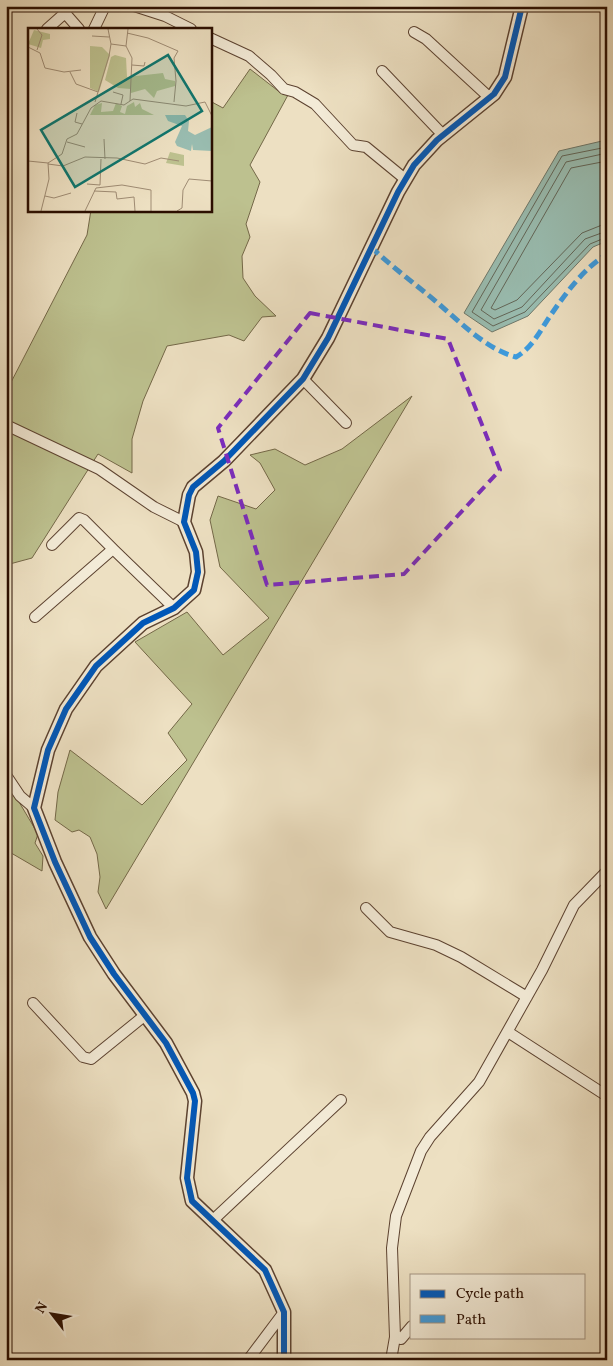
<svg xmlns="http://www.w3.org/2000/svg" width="613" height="1366" viewBox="0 0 613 1366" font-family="Vollkorn,serif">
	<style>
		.green { fill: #bdc18f; stroke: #746848 }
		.water { fill: #99bdb1; stroke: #6d776a }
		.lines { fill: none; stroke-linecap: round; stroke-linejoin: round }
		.shore { stroke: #626658; stroke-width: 1 }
		.minor-casing { stroke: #5c4230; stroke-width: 12 }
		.tertiary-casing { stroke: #5c4230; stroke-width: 15 }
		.minor { stroke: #f3ebd7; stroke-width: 10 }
		.tertiary { stroke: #f3ebd7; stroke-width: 12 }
		.quiet { stroke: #3d9adc; stroke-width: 5; stroke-dasharray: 10 5; stroke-linecap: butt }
		.cycleway-casing { stroke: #f3ebd7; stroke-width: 9 }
		.cycleway { stroke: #0057b8; stroke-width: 6 }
		.marked { fill: none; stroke: #7b2cbf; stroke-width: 4; stroke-dasharray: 10 6; stroke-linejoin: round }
		.inset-road { fill: none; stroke: #9f8c74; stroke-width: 1 }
		.view { fill: #0f766e; fill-opacity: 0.15; stroke: #0f766e; stroke-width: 2.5 }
		.inset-edge { fill: none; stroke: #2b0e00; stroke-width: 2.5 }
	</style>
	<rect width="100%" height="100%" fill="#ede0c2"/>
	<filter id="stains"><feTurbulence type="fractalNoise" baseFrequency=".004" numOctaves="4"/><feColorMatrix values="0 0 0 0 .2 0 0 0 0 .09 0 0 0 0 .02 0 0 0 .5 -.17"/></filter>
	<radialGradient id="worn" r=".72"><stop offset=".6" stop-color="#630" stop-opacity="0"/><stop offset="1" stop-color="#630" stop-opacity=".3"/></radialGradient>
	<path class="green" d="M250 69 277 90 288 95 250 165 260 182 246 224 250 237 242 256 243 278 255 296 276 316 262 317 244 341 229 335 167 346 143 401 132 439V473L98 454 32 558 6 565V392L87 235 91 210H210V101L223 108Z
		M412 396 106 909 98 892 100 877 97 854 90 837 79 830 72 832 55 820 58 792 70 750 142 805 187 760 168 733 192 704 135 642 187 612 223 655 269 618 220 567 210 520 218 496 256 509 275 490 260 463 250 455 275 449 305 465 342 449Z
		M6 780 38 834 35 843 43 856 42 871 6 850Z"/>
	<path class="water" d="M602 141 607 142V241L593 247 528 316 492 332 464 313 559 151Z"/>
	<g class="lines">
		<path class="shore" d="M607 147 562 156 472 312 493 326 525 312 590 244 607 237
			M607 153 566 162 481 310 494 319 522 307 585 239 607 231
			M607 161 571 168 491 308 495 310 517 300 582 233 607 223"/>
		<g class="minor-casing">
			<path id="minor" d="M134 6 165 16 191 29
				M47 29 65 13 79 29
				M94 29 105 6
				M414 32 426 39 490 98
				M210 38 249 56 271 75 284 89 295 92 315 104 353 145 366 147 405 179
				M382 71 443 135
				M303 379 346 423
				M6 425 99 469 154 507 184 522
				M52 545 79 518 84 520 113 549
				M35 617 113 549 174 608
				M6 775 20 796 34 808
				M366 908 390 932 436 945 461 957 527 997
				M33 1003 83 1057 91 1059 144 1016
				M508 1032 607 1096
				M212 1221 341 1100
				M395 1337 401 1339 412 1326
				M248 1360 284 1312
				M391 1360 395 1337 392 1248 396 1216 421 1151 430 1137 479 1082 542 970 574 905 607 871"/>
		</g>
		<g class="tertiary-casing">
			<path id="tertiary" d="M284 1360V1312L265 1270 192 1201 187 1178 195 1101 193 1093 166 1043 114 974 90 937 55 862 34 808 48 750 66 709 96 666 143 623 174 608 194 590 198 572 196 552 184 522 189 495 193 487 224 461 303 379 328 338 398 192 414 165 437 140 494 94 505 77 522 6"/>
		</g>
		<use href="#minor" class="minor"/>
		<use href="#tertiary" class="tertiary"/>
		<path class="quiet" d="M371 247C393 268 417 285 440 305 462 324 488 350 516 357 532 348 540 331 550 316 566 293 583 269 607 254"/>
		<g class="cycleway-casing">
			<path id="cycleway" d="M284 1360V1312L265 1270 192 1201 187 1178 195 1101 193 1093 166 1043 114 974 90 937 55 862 34 808 48 750 66 709 96 666 143 623 174 608 194 590 198 572 196 552 184 522 189 495 193 487 224 461 303 379 328 338 398 192 414 165 437 140 494 94 505 77 522 6"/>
		</g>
		<use href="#cycleway" class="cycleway"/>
	</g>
	<path class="marked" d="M310 313 448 339 500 470 404 574 267 585 218 428Z"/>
	<g transform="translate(28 28)">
		<rect width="184" height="184" fill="#ede0c2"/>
		<path d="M6 2 22 6V11L15 12 13 20 0 16ZM62 18 74 19 82 27 71 64 62 60ZM87 27 98 30 99 49 135 45 137 51 147 53V58L129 63 126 70 117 61 103 65V61L90 60 77 52 83 29ZM106 74 107 79 112 75 114 81 126 87H62L67 77 74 75 73 84 85 83 88 75 94 78 92 84 97 86 99 78ZM142 124 156 127V138L138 135Z" fill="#bdc18f"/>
		<path d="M137 87H157L161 93 160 103 167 107 184 99V123L165 122 164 116 163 123 149 118 147 114 154 98 140 93Z" fill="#99bdb1"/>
		<path class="inset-road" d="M99 5 120 10 150 23 146 30 148 53 146 74M64 8 81 9M83 16 98 18 100 1M98 18 104 30 102 73M0 19 12 25 17 40 36 44 53 42M9 22 14 7 9 1M104 37 116 38 117 34M42 44 48 56 70 64M85 64 95 67 93 76M67 74 81 28 83 16 80 1M49 85 47 94 54 96M76 111 77 131M39 114 57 119M0 133 20 135 34 126 39 111 49 106 63 80 73 73 96 77 105 71 158 78 177 74 184 88M20 136 35 138 57 129 89 130 117 136 133 130 151 133M59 156 72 157 73 131M66 163 88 164 89 171 106 169 107 183M17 168 26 170 43 165M13 183 21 151 20 135M57 183 68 160 94 157 123 162V183M149 183 154 180 155 162 161 151 184 153"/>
		<path class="view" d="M140 27 174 83 47 159 13 102Z"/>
		<rect width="184" height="184" class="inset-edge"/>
	</g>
	<rect width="613" height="1366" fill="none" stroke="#ede0c2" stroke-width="25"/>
	<rect x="8" y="8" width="598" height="1351" fill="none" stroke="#2b0e00" stroke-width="2.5"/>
	<rect x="12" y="12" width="588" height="1341" fill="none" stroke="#2b0e00"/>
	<rect x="410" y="1274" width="175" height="65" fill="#f3ebd7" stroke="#a39381"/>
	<rect x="420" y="1290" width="25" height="8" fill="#0057b8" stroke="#a39381"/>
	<text x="456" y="1298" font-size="15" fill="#2b0e00">Cycle path</text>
	<rect x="420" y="1315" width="25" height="8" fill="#3d9adc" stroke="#a39381"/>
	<text x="456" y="1324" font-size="15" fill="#2b0e00">Path</text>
	<g transform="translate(52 1314) rotate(301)" stroke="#f3ebd7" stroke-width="4" paint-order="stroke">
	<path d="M0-4L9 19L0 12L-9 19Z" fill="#2b0e00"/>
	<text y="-8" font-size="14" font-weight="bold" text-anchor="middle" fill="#2b0e00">N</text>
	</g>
	<rect width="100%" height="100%" filter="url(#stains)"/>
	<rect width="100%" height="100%" fill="url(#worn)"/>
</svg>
